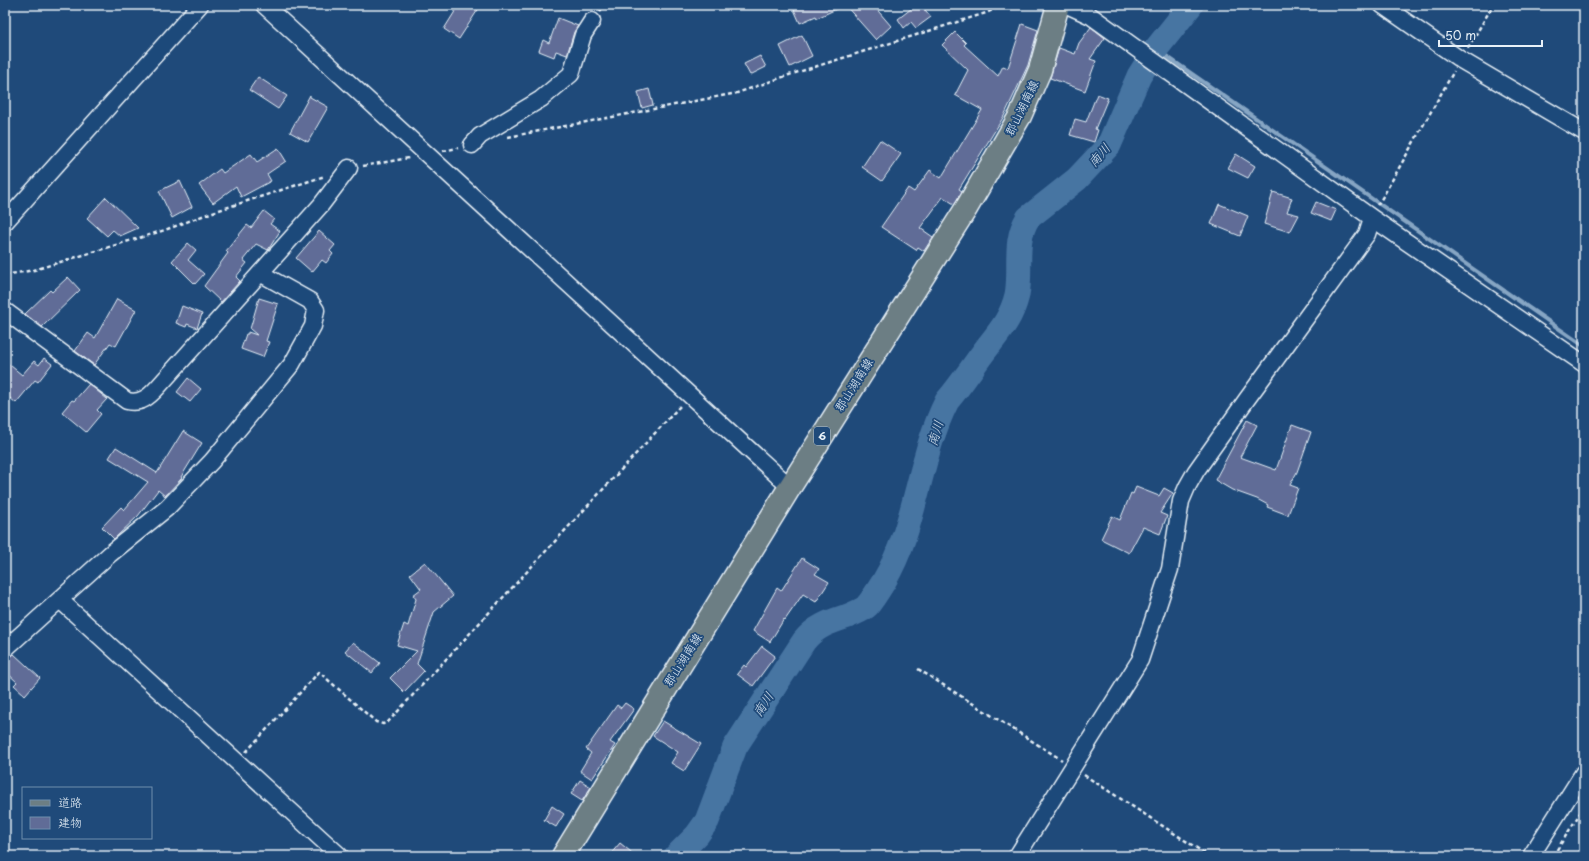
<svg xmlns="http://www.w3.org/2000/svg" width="1589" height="861" viewBox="0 0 1589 861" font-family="'Playpen Sans','Klee One',sans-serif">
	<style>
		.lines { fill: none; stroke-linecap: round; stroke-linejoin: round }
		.stream { stroke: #87a6c4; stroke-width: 4 }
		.river { stroke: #4774a2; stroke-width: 25 }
		.building { fill: #606c97; stroke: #e8f1f8 }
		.street-casing { stroke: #e8f1f8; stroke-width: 19 }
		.primary-casing { stroke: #e8f1f8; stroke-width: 25 }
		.path { stroke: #e8f1f8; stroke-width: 2.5; stroke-dasharray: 4 3; stroke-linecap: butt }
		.street { stroke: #1f4a7a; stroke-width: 16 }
		.primary { stroke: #6c7e84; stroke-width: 22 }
		.labels { text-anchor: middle; stroke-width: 3.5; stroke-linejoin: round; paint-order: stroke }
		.shield { fill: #1f4a7a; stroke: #acbfd2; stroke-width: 1 }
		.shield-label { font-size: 11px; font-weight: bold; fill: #e8f1f8 }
		.street-label { font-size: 12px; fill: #e8f1f8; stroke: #1f4a7a }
		.water-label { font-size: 13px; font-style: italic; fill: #d0deeb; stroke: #1f4a7a }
	</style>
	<rect width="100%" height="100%" fill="#1f4a7a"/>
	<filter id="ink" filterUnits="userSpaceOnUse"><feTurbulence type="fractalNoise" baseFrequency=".025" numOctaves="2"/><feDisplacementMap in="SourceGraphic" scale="8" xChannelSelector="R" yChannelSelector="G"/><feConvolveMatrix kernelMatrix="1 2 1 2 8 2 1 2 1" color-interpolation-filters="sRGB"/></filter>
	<g filter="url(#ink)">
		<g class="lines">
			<path class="stream" d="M1156 49 1584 346"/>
			<path class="river" d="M676 856 697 835 707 821 735 747 804 641C816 626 830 622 848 616 854 613 862 611 867 606 873 599 879 589 884 581 917 526 918 458 947 401 960 386 971 369 983 353 998 333 1011 320 1017 295 1022 268 1013 242 1028 218L1077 179 1109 145 1139 76 1156 49 1191 5"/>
		</g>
		<path class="building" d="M459 5H481L459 39 444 29Z
			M792 5H873L891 26 876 40 845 5 817 18 816 16 800 23Z
			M916 5H921L931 17 916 28 911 22 904 28 898 19Z
			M558 18 578 26 574 32 567 55 556 51 554 57 539 51 543 40 549 43Z
			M1022 24 1038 30 1028 65 1004 116 959 189 962 191 956 201 954 204 943 197 920 228 933 237 924 251 918 247 916 250 881 227 908 188 914 192 930 170 941 178 982 110 955 95 968 70 942 45 955 32 966 43 964 45 998 76 1003 66 1008 68Z
			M1091 27 1105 38 1090 59 1096 61 1085 91 1050 78 1059 48 1075 54 1079 43Z
			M802 35 812 56 790 67 780 46Z
			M760 56 766 67 750 75 744 64Z
			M258 77 287 96 278 109 249 90Z
			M649 89 653 105 642 108 638 92Z
			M1097 94 1108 98 1095 129 1098 130 1094 142 1070 135 1075 119 1086 122Z
			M310 95V97L328 107 308 142 290 132Z
			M880 140 901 154 882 181 862 167Z
			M278 148 286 161 267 174 271 181 241 197 236 186 213 203 199 185 220 169 223 173 251 154 257 162Z
			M1236 154 1255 166 1248 178 1228 168Z
			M180 181 192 207 172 218 159 191Z
			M1273 192 1292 198 1287 212 1299 215 1290 232 1264 224Z
			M106 197 138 228 120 236 113 230 107 236 87 218Z
			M1316 202 1336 210 1331 221 1311 213Z
			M1219 204 1248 216 1240 236 1211 224Z
			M264 211 274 219 270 224 280 231 268 250 256 244 243 260 247 263 236 277 240 281 221 302 204 286 228 253 226 251 247 225 251 228Z
			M319 231 335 245 330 251 333 254 326 263 322 260 312 272 296 258Z
			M188 243 196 250 188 260 204 274 195 284 172 261Z
			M68 277 80 290 42 327 25 314 50 290 52 292Z
			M259 298 278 304 266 341 269 342 263 357 241 349 246 334H248V332L257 335 250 329Z
			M117 299 136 310 116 346 110 343 94 365 75 351 88 333 95 338Z
			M182 306 202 314 197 328 187 324 186 327 176 323Z
			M44 358 52 364 38 382 35 380 16 403 5 394V361L22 375 34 361 39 365Z
			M188 378 201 389 190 402 177 392Z
			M89 384 107 399 97 410 101 414 86 432 62 412 72 400 74 401Z
			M1247 420 1257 425 1240 457 1276 470 1292 425 1311 432 1297 472 1290 485 1298 488 1288 515 1267 507 1268 505 1257 499 1232 490 1215 480Z
			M183 431 202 443 181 477 182 478 165 496 158 490 138 516 114 539 102 527 121 507 124 510 148 482 109 458 116 447 157 473Z
			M1136 487 1159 496 1164 488 1173 493 1160 513 1167 516 1160 534 1143 527 1129 553 1101 539 1112 516 1120 520 1131 493 1133 494Z
			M802 558 819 569 815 574 829 582 816 602 803 594 785 620 784 619 770 642 753 631 777 588 781 591Z
			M425 562 453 596 434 612 417 664 424 671 404 692 390 678 417 651 397 645 404 624 408 626 416 599 413 595 421 589 410 574Z
			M353 642 380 663 372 673 345 651Z
			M762 646 775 656 753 686 737 674 744 665 746 667Z
			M14 654 40 678 25 695 14 685 17 682 5 671V662Z
			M625 703 634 709 610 742 615 745 592 779 580 771 591 753 586 749 617 705 621 708Z
			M663 721 701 744 684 771 671 763 678 752 653 736Z
			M580 780 591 787 582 801 571 794Z
			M552 806 564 814 556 827 544 820Z
			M620 843 636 856H609Z"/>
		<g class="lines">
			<g class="street-casing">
				<path id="street" d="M264 5 790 487
					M1067 5 1091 16 1372 218 1584 364
					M1382 5 1461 60 1584 132
					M472 145 480 136 541 99 571 74 583 35 592 21
					M5 222 200 5
					M5 311 127 401C141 404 149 397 158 387L321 205 349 168
					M60 600 340 856
					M5 649 110 554 167 508 212 461 292 364 313 326 316 310 310 301 260 273
					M1017 856 1140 660 1170 569 1181 501 1187 487 1196 471 1247 399 1367 234 1372 218
					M1531 856 1584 772"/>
			</g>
			<g class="primary-casing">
				<path id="primary" d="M563 856 790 487 967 207 1020 116 1040 70 1058 5"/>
			</g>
			<path class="path" d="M600 11 604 5
				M1468 48 1493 5
				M508 137 737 93 789 75 986 13 1004 5
				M443 151 458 148
				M363 166 409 158
				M1377 205 1382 198 1454 71
				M5 275 34 270 165 230 213 212 325 176
				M918 669 1062 760
				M246 752 319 672 376 722 383 724 388 722 681 405
				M1084 775 1209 856
				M309 856 313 851
				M1553 856 1584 807"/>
			<use href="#street" class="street"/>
			<use href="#primary" class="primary"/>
		</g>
	</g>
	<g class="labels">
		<rect class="shield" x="814" y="427" width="16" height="18" rx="3"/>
		<g class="shield-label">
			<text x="822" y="440">6</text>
		</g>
		<g class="street-label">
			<text transform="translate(1022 108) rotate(-64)" y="4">郡山湖南線</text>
			<text transform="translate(854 385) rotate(-58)" y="4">郡山湖南線</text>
			<text transform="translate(683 660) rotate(-58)" y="4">郡山湖南線</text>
		</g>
		<g class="water-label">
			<text transform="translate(1099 155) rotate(-49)" y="5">南川</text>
			<text transform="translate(935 433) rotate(-73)" y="5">南川</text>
			<text transform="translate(763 704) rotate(-57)" y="5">南川</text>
		</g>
	</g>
	<rect width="1589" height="861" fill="none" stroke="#1f4a7a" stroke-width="20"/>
	<rect x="10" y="10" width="1569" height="841" fill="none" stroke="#e8f1f8" stroke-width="1.5" filter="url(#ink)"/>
	<rect x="22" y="787" width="130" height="52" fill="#1f4a7a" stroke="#6f8dac"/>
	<rect x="30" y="800" width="20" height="6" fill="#6c7e84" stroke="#6f8dac"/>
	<text x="58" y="807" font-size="12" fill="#e8f1f8">道路</text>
	<rect x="30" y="817" width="20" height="12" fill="#606c97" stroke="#6f8dac"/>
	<text x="58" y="827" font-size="12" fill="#e8f1f8">建物</text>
	<path d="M1439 40v6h103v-6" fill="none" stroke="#e8f1f8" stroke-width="2"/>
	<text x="1445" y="40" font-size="12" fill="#e8f1f8" stroke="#1f4a7a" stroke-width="3" paint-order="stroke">50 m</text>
</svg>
